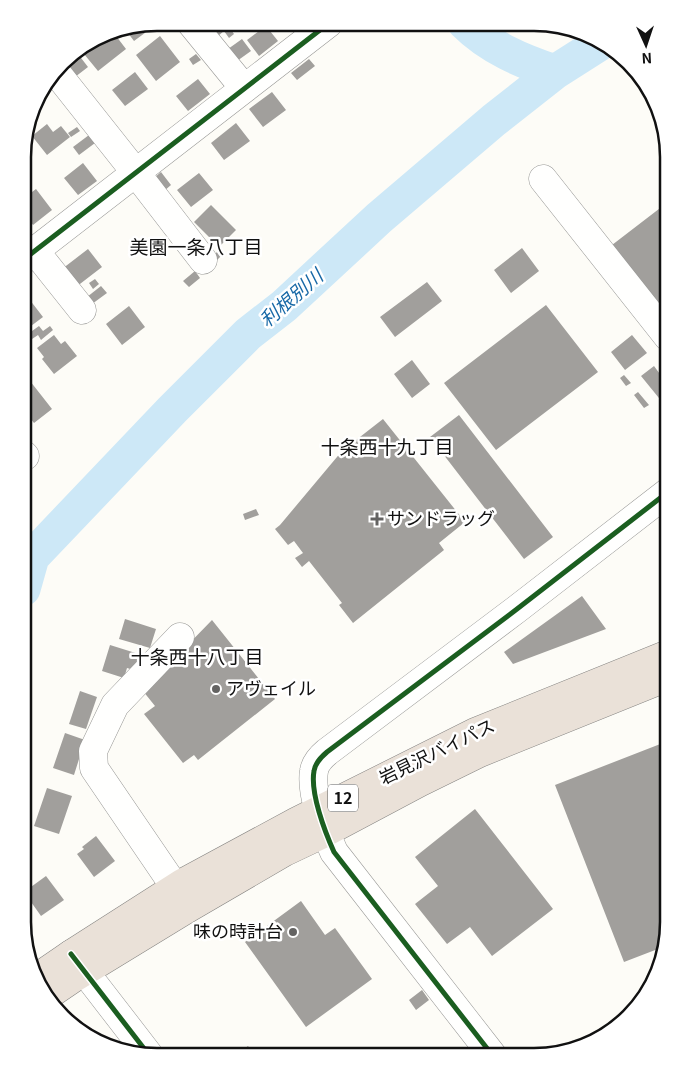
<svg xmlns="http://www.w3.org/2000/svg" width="691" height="1079" viewBox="0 0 691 1079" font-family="Georgia,'Noto Sans JP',serif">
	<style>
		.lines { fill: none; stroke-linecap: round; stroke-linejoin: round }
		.river { stroke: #cde8f7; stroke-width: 35 }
		.building { fill: #a19f9c }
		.minor-casing { stroke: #979795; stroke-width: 29 }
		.highway-casing { stroke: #858482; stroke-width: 29 }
		.minor { stroke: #fffffe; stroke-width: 28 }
		.highway { stroke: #eae1d8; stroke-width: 28 }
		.cycleway-casing { stroke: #fff; stroke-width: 8 }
		.cycleway { stroke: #1b5e20; stroke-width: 5 }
		.poi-dot { fill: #646362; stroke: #fff; stroke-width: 2 }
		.labels { text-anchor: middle; stroke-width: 5; stroke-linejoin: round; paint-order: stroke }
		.shield { fill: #fff; stroke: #585858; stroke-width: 1 }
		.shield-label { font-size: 16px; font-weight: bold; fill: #111 }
		.poi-label { font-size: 18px; fill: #111; stroke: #fff; text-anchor: start }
		.street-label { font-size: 18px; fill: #111; stroke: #fff }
		.neighbourhood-label { font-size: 19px; fill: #111; stroke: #fff }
		.water-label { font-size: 19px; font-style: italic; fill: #1768a6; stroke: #fff }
		.rim { fill: none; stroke: #111; stroke-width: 2.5 }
	</style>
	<rect width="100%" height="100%" fill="#fdfcf7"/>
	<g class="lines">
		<path class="river" d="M465 23C490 48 522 61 555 72
			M23 589 32 557 172 410 248 334 284 306 379 218 494 120 555 72 599 44"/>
	</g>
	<path class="building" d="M162 23H169L171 25 163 31 159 25Z
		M207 23H230L232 25 229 27 234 34 229 38 224 31 218 36Z
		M150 24 153 27 134 41 125 29Z
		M266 26 278 41 259 56 247 40Z
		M113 32 126 49 98 71 84 54Z
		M160 36 180 62 156 81 136 55Z
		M242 39 251 51 237 61 228 49Z
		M78 54 88 67 75 77 65 64Z
		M196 54 201 60 193 65 189 59Z
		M309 59 315 66 297 80 291 73Z
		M135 72 148 89 125 106 112 90Z
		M198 79 210 94 188 111 176 96Z
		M272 92 286 110 263 127 249 109Z
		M236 123 250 141 224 160 211 143Z
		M47 124 53 132 61 126 70 137 47 155 32 136Z
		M77 127 80 131 71 137 68 133Z
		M89 135 95 143 79 155 73 147Z
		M24 158 32 168 25 173 28 177 24 180Z
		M83 163 97 181 78 195 64 178Z
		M161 172 171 185 164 191 154 178Z
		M199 173 213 190 191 207 177 190Z
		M36 189 52 210 33 225 24 212V198Z
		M668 202V319L612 245Z
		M211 205 236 230 219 247 194 222Z
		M522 248 539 271 511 293 494 270Z
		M88 249 102 267 76 287 62 269Z
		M217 252 221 256 216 261 212 257Z
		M195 271 200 278 189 287 183 281Z
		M95 279 99 284 93 289 89 283Z
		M427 282 442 301 395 337 380 317Z
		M101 286 107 293 92 304 87 297Z
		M23 291 43 317 23 332Z
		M546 305 598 372 496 450 444 383Z
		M129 306 145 327 122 345 106 324Z
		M39 326 43 331 50 326 53 330 41 340 38 335 29 341 25 336Z
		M54 335 61 344 65 341 77 356 54 374 42 359 44 357 37 348Z
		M632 335 647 353 625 370 611 352Z
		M412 360 430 384 412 398 394 374Z
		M654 366 668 385V399L663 403 641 376Z
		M23 372 52 409 34 423 23 409Z
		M624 375 631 383 626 386 620 378Z
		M638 392 649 405 644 408 634 395Z
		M459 415 553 537 524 559 430 437Z
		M383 419 465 522 439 543 444 550 353 623 339 605 342 603 309 561 302 567 295 558 303 553 294 541 288 545 275 529 280 525 342 451Z
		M666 426 668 429V439L662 430Z
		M256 509 259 515 245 520 243 514Z
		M582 596 606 629 513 664 504 652Z
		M125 619 156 629 150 648 119 639Z
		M212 620 275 699 198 760 194 755 183 763 144 714 155 706 143 691Z
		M110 645 142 655 137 671 127 668 124 678 102 671Z
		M80 691 97 697 86 729 69 724Z
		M65 733 85 740 74 775 53 768Z
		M668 741V931L663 947 624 962 555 785Z
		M47 788 72 796 59 834 34 826Z
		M475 809 553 909 492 956 470 927 447 944 415 904 438 886 415 857Z
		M96 836 115 861 94 877 77 854 84 849 82 847Z
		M46 876 64 900 41 916 24 892Z
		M301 901 325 935 335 928 372 979 306 1027 245 942Z
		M422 990 429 1000 416 1010 409 1000Z
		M248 1046 255 1056H234Z"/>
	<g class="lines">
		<g class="minor-casing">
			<path id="minor" d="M191 23 244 88
				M56 72 136 173 203 260
				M543 179 668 337
				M35 251 82 310
				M23 260 329 23
				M23 454 25 456
				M180 637 115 705 93 751 94 768 175 887 186 908
				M71 954 149 1055
				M493 1056 334 852C325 832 310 793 314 771 315 764 321 757 327 752L517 609 668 492"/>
		</g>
		<g class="highway-casing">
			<path id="highway" d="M36 978 71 954 182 883 295 822 475 732 668 654
				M49 995 74 978 187 909 285 852 325 833 421 782 480 753 668 677"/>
		</g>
		<use href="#minor" class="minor"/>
		<use href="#highway" class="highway"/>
		<g class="cycleway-casing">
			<path id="cycleway" d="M23 260 329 23
				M71 954 149 1055
				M493 1056 334 852C325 832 310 793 314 771 315 764 321 757 327 752L517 609 668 492"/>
		</g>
		<use href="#cycleway" class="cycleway"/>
	</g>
	<g class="poi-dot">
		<path d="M374.5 511.5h5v5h5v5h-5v5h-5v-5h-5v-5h5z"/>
		<circle cx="216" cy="689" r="5"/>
		<circle cx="293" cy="932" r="5"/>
	</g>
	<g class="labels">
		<rect class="shield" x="328" y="784.5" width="30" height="27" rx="4"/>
		<g class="shield-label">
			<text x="343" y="804">12</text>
		</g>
		<g class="poi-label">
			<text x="387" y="525">サンドラッグ</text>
			<text x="226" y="695">アヴェイル</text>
			<text x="283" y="938" text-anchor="end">味の時計台</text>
		</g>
		<g class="street-label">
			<text transform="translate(437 752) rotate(-26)" y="6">岩見沢バイパス</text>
		</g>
		<g class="neighbourhood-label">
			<text x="196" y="254">美園一条八丁目</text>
			<text x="387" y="454">十条西十九丁目</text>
			<text x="197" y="664">十条西十八丁目</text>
		</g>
		<g class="water-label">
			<text transform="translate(291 298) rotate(-41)" y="7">利根別川</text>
		</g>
	</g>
	<path d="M0 0H691V1079H0ZM157 31H534A126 126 0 0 1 660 157V922A126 126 0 0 1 534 1048H157A126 126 0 0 1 31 922V157A126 126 0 0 1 157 31Z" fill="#fff" fill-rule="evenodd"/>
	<path class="rim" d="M157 31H534A126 126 0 0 1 660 157V922A126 126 0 0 1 534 1048H157A126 126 0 0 1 31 922V157A126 126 0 0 1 157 31Z"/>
	<g transform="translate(646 45) rotate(177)" stroke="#ffffff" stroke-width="4" paint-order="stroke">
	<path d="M0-4L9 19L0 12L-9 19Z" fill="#111111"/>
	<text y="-8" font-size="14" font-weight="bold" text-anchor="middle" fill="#111111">N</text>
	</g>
</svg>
